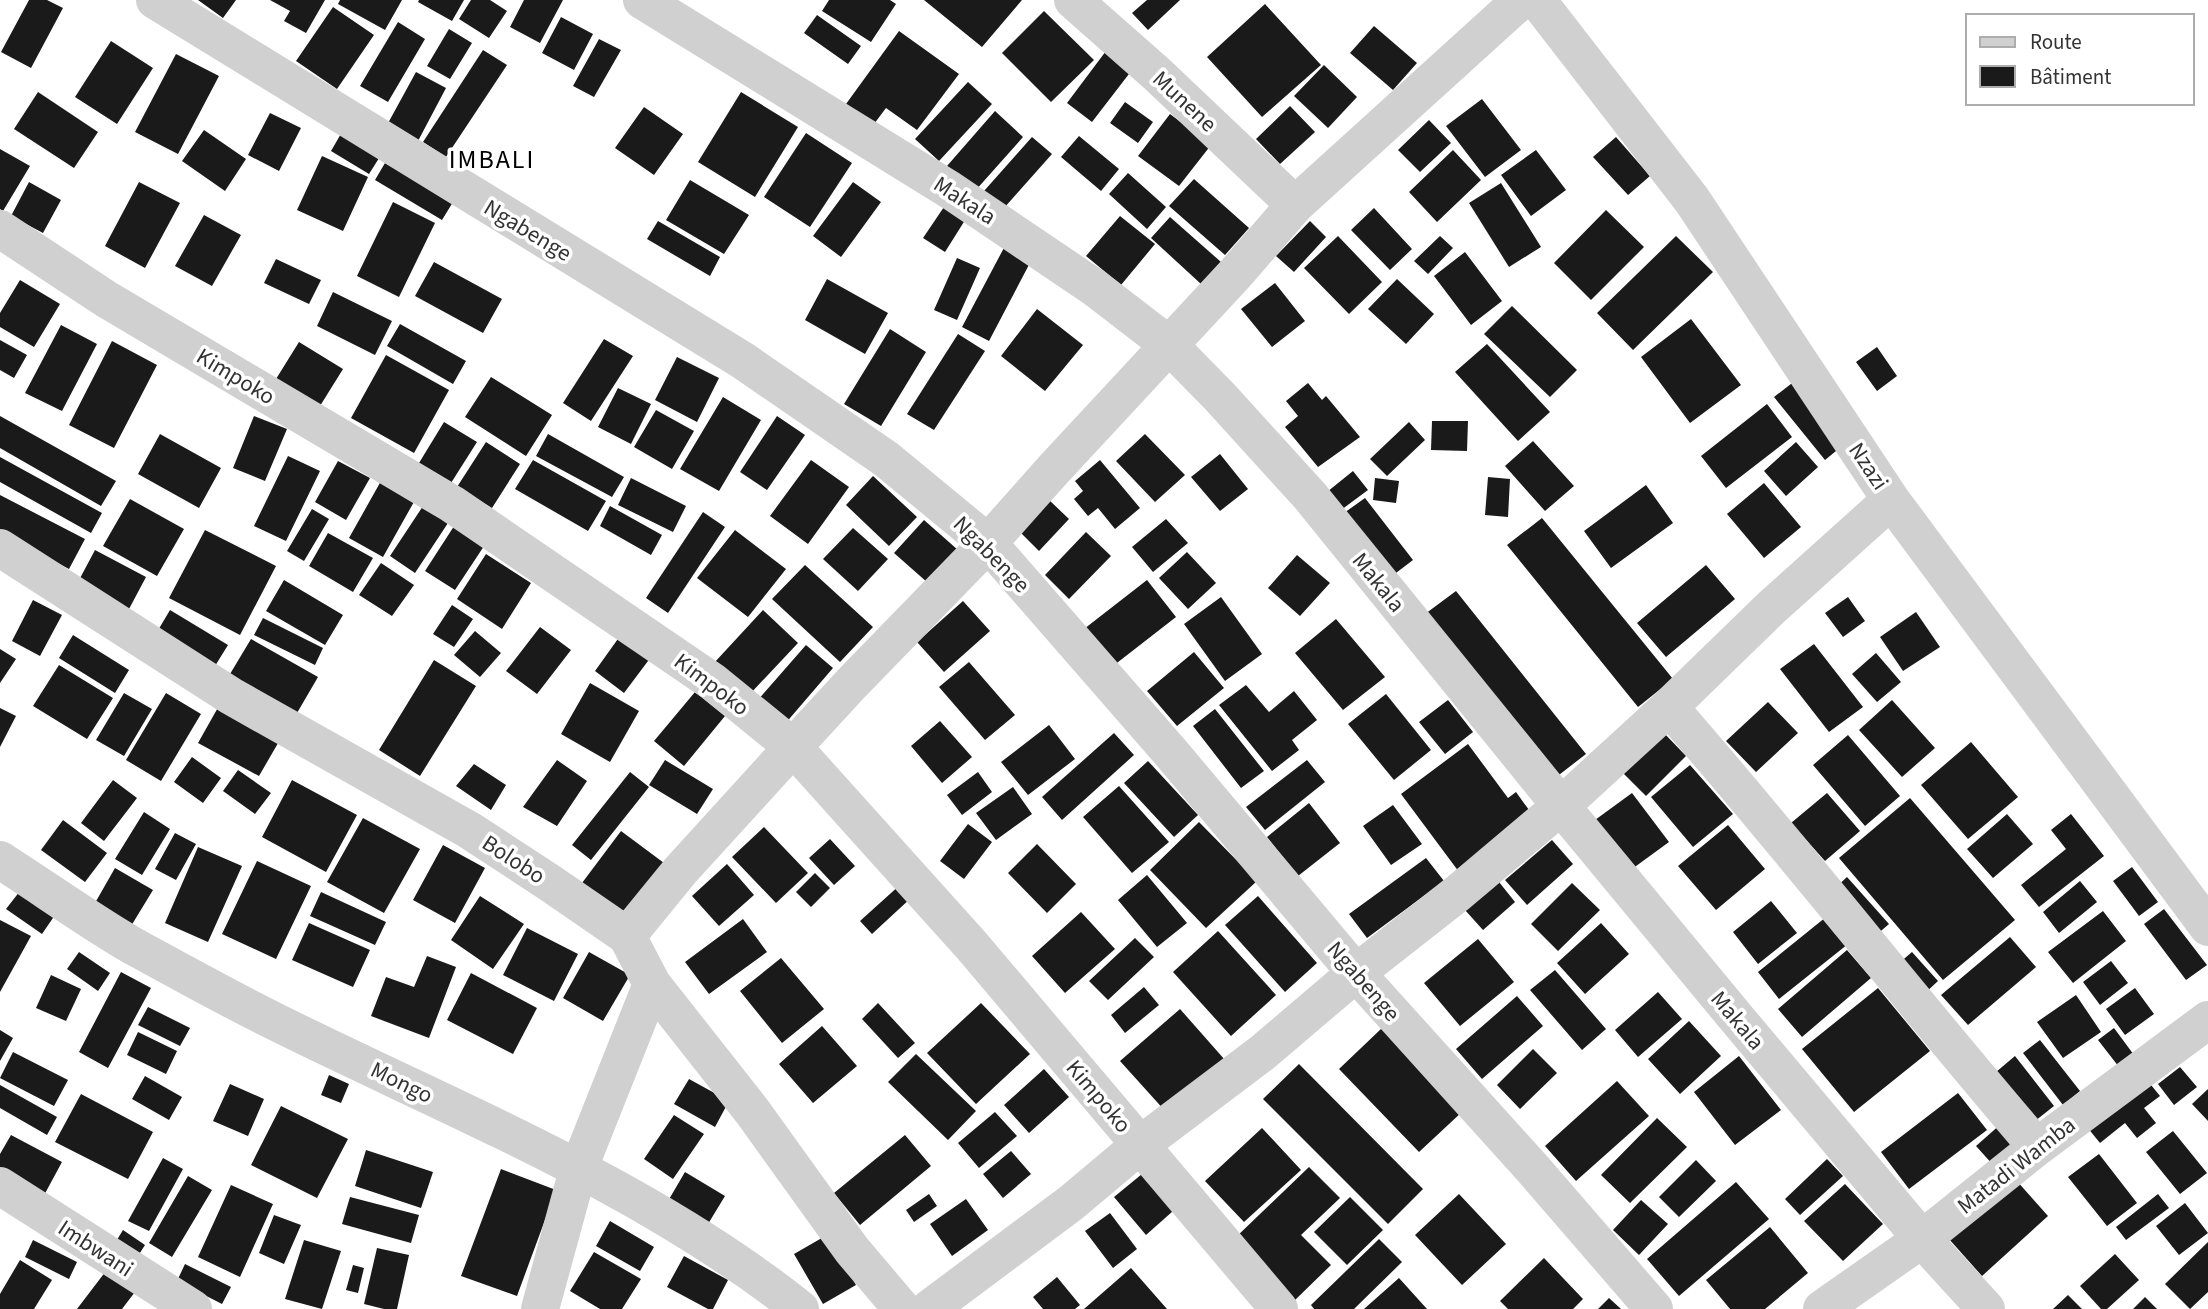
<svg xmlns="http://www.w3.org/2000/svg" width="2208" height="1309" viewBox="0 0 2208 1309" font-family="'Source Sans 3',sans-serif">
	<style>
		.building { fill: #1a1a1a }
		.lines { fill: none; stroke-linecap: round; stroke-linejoin: round }
		.minor { stroke: #d0d0d0; stroke-width: 38 }
		.labels { text-anchor: middle; stroke-width: 7; stroke-linejoin: round; paint-order: stroke }
		.street-label { font-size: 23px; fill: #333; stroke: #fff }
		.quarter-label { font-size: 26px; letter-spacing: 2px; fill: #000; stroke: #fff }
	</style>
	<rect width="100%" height="100%" fill="#fff"/>
	<path class="building" d="M29 0H47L63 8 31 68 1 52Z
		M198 0H236L223 18Z
		M270 0H325L306 33 284 21 290 11Z
		M340 0H402L385 30 338 4Z
		M419 0H464L452 21 418 2Z
		M471 0H490L507 11 489 38 459 19Z
		M524 0H563L540 43 510 27Z
		M829 0H890L896 4 871 42 822 11Z
		M924 0H1022L982 47Z
		M1147 0H1180L1148 30 1132 13Z
		M1265 4 1321 65 1262 117 1207 57Z
		M333 7 374 35 337 89 296 61Z
		M1044 11 1094 60 1051 102 1002 53Z
		M817 15 861 46 848 64 804 33Z
		M561 17 593 34 574 70 542 53Z
		M398 22 425 39 388 102 360 86Z
		M1374 26 1417 63 1393 90 1350 53Z
		M449 29 472 43 450 79 427 66Z
		M899 31 959 74 917 130 886 108 874 124 846 104Z
		M599 39 621 50 594 97 573 86Z
		M111 41 153 68 117 124 75 97Z
		M483 50 507 65 446 157 423 142Z
		M1106 51 1132 70 1092 122 1067 103Z
		M176 54 219 76 178 154 135 132Z
		M1324 65 1357 97 1328 128 1294 96Z
		M416 72 446 88 418 141 387 125Z
		M968 82 992 104 939 161 915 139Z
		M38 92 98 132 74 168 14 129Z
		M741 92 798 127 755 197 698 162Z
		M1482 99 1521 150 1485 177 1446 126Z
		M1125 102 1153 122 1138 143 1110 123Z
		M1290 106 1315 132 1280 164 1256 139Z
		M644 107 683 134 654 175 615 148Z
		M995 111 1023 137 975 191 947 166Z
		M270 113 301 128 279 171 248 155Z
		M1170 114 1211 145 1179 186 1138 156Z
		M1429 120 1451 143 1420 172 1398 150Z
		M204 130 246 159 225 191 182 161Z
		M342 132 381 155 369 174 331 151Z
		M806 133 852 163 810 227 764 197Z
		M1079 136 1119 169 1101 191 1061 157Z
		M1032 137 1052 154 1004 208 984 191Z
		M1616 137 1650 176 1628 195 1593 157Z
		M0 149 30 166 3 211 0 209Z
		M1453 150 1481 180 1437 222 1409 192Z
		M1536 150 1566 190 1531 216 1501 175Z
		M322 156 368 177 343 231 297 210Z
		M385 163 453 202 442 220 375 180Z
		M1128 173 1166 207 1147 229 1109 194Z
		M1194 179 1249 228 1225 255 1169 206Z
		M690 180 749 215 724 254 666 220Z
		M29 182 61 200 43 233 11 216Z
		M139 182 180 203 145 268 105 246Z
		M853 182 881 202 841 257 813 236Z
		M1501 183 1541 247 1509 267 1469 203Z
		M393 202 435 223 399 297 357 276Z
		M946 204 967 217 945 252 923 238Z
		M1374 208 1412 249 1390 270 1351 230Z
		M1606 210 1644 247 1591 300 1554 263Z
		M204 215 241 235 212 286 175 266Z
		M1120 216 1155 244 1121 285 1086 256Z
		M1170 217 1221 262 1201 284 1151 238Z
		M658 221 720 257 710 276 647 239Z
		M1310 221 1326 237 1294 272 1276 256Z
		M1338 236 1382 282 1349 314 1304 268Z
		M1440 236 1453 248 1428 274 1414 261Z
		M1676 236 1713 272 1633 350 1597 313Z
		M1006 244 1032 259 989 341 962 327Z
		M1465 252 1502 301 1471 325 1434 276Z
		M957 258 980 268 957 320 934 310Z
		M276 259 321 280 309 304 264 283Z
		M434 262 502 299 483 333 415 296Z
		M827 279 888 313 865 354 805 320Z
		M1397 279 1434 314 1406 344 1368 309Z
		M20 280 60 304 34 347 0 327V313Z
		M1275 283 1305 321 1272 347 1241 309Z
		M333 292 392 321 375 355 317 326Z
		M1512 306 1577 370 1550 397 1484 334Z
		M1037 309 1083 345 1045 391 1001 356Z
		M1691 319 1741 385 1690 423 1641 357Z
		M400 324 466 361 453 384 387 346Z
		M61 325 97 344 62 411 25 393Z
		M890 329 926 352 881 426 844 404Z
		M958 334 985 351 934 430 907 414Z
		M604 339 633 356 591 421 563 403Z
		M0 340 27 355 14 378 0 370Z
		M112 341 157 365 114 448 69 425Z
		M299 342 343 369 320 406 276 379Z
		M1487 344 1550 412 1518 441 1455 372Z
		M1877 347 1897 376 1877 391 1856 362Z
		M386 355 449 390 414 453 351 418Z
		M677 357 719 378 697 422 655 400Z
		M491 377 552 415 526 456 465 417Z
		M1796 380 1847 442 1825 460 1774 397Z
		M1308 383 1322 400 1326 396 1360 437 1318 467 1285 427 1298 416 1286 401Z
		M618 388 651 404 631 444 598 427Z
		M723 397 761 420 719 491 680 469Z
		M1767 404 1792 437 1726 488 1701 456Z
		M656 410 694 431 672 469 634 447Z
		M0 416 116 481 101 506 0 448Z
		M254 416 287 429 265 481 233 468Z
		M777 416 805 435 767 490 740 472Z
		M1432 421H1468L1467 451 1431 450Z
		M444 422 477 442 451 483 419 463Z
		M1409 422 1425 440 1387 476 1370 459Z
		M160 434 221 468 199 508 138 474Z
		M548 434 624 477 612 497 536 456Z
		M1145 434 1185 475 1155 502 1116 461Z
		M1533 441 1574 486 1545 511 1505 466Z
		M486 442 520 464 492 508 457 487Z
		M1796 442 1818 467 1786 496 1764 471Z
		M1220 454 1248 489 1220 511 1191 477Z
		M288 456 320 471 286 541 254 526Z
		M0 457 102 513 91 533 0 482Z
		M533 460 606 501 588 531 515 489Z
		M811 460 849 487 808 544 770 516Z
		M1100 460 1140 508 1115 529 1098 508 1088 516 1074 499 1083 491 1075 481Z
		M338 461 370 478 346 520 315 502Z
		M1353 471 1368 490 1341 510 1327 492Z
		M873 476 917 517 889 546 846 505Z
		M1488 477 1510 479 1508 517 1485 515Z
		M631 478 686 506 673 532 618 505Z
		M1375 478 1399 481 1396 503 1373 500Z
		M381 481 415 500 383 557 349 538Z
		M1764 483 1801 527 1764 558 1727 514Z
		M1646 485 1673 523 1611 568 1584 531Z
		M0 495 85 539 69 569 0 533Z
		M1047 498 1069 519 1039 551 1017 529Z
		M1365 498 1413 560 1392 576 1344 513Z
		M130 499 184 529 157 576 103 546Z
		M423 506 448 523 415 573 390 556Z
		M610 506 662 535 651 555 600 526Z
		M312 509 329 519 304 561 287 551Z
		M703 512 725 527 668 613 646 598Z
		M1542 518 1673 679 1638 707 1507 545Z
		M1166 519 1188 543 1153 572 1132 547Z
		M458 520 488 540 455 590 425 571Z
		M924 520 958 550 928 583 894 553Z
		M853 528 888 559 858 591 823 559Z
		M205 530 276 566 240 635 169 598Z
		M735 530 786 569 748 617 697 578Z
		M1086 532 1111 556 1069 599 1045 575Z
		M328 533 373 558 353 592 309 566Z
		M95 550 146 577 129 609 78 582Z
		M1187 552 1216 583 1188 609 1159 578Z
		M486 554 531 583 502 629 457 599Z
		M1297 555 1330 583 1300 616 1268 588Z
		M381 563 414 585 392 616 359 595Z
		M805 565 873 627 840 662 772 599Z
		M1706 565 1735 599 1666 657 1637 623Z
		M284 580 343 615 325 645 266 611Z
		M1147 580 1176 617 1113 666 1084 629Z
		M1456 591 1586 754 1555 778 1425 614Z
		M1221 597 1262 654 1225 681 1184 624Z
		M1848 597 1865 621 1843 637 1825 613Z
		M33 600 62 615 40 656 12 641Z
		M963 601 990 631 944 672 917 642Z
		M452 605 473 619 454 647 433 634Z
		M170 610 228 645 215 666 157 632Z
		M763 610 798 643 749 695 714 663Z
		M1916 612 1940 647 1903 671 1880 637Z
		M263 618 323 648 315 665 254 635Z
		M1336 619 1385 677 1343 710 1295 653Z
		M540 627 571 650 537 694 506 671Z
		M475 631 501 653 480 677 454 655Z
		M73 635 129 670 115 693 59 658Z
		M620 636 651 657 624 693 595 671Z
		M251 639 318 677 297 713 230 674Z
		M1814 644 1863 707 1829 732 1780 669Z
		M806 645 833 668 784 725 757 701Z
		M0 649 16 659 0 683Z
		M1194 652 1224 688 1177 726 1147 691Z
		M1876 653 1901 682 1877 702 1852 674Z
		M434 660 476 686 420 776 379 750Z
		M969 662 1015 715 985 740 939 687Z
		M59 665 113 698 87 739 33 706Z
		M590 683 639 711 610 762 561 734Z
		M1246 685 1269 712 1294 691 1317 720 1292 740 1299 750 1272 771 1219 705Z
		M695 692 725 716 684 766 654 741Z
		M124 693 152 709 124 756 96 740Z
		M166 693 201 714 161 781 126 760Z
		M1386 694 1431 750 1394 780 1348 724Z
		M1448 700 1473 732 1445 754 1419 722Z
		M1892 700 1935 748 1902 777 1859 730Z
		M1768 702 1798 733 1756 772 1726 741Z
		M220 704 281 738 259 776 198 743Z
		M0 708 16 716 0 747Z
		M1215 709 1264 771 1241 788 1193 726Z
		M940 721 972 757 942 783 911 746Z
		M1049 725 1075 759 1028 795 1001 762Z
		M1114 733 1134 755 1062 820 1042 797Z
		M1664 733 1686 756 1646 796 1623 773Z
		M1848 735 1900 796 1865 826 1813 765Z
		M1971 742 2018 797 1968 839 1921 785Z
		M1468 744 1508 798 1516 792 1534 817 1459 872 1401 794Z
		M192 757 221 778 203 803 174 782Z
		M557 760 587 781 557 826 523 807Z
		M665 760 713 789 697 814 649 785Z
		M1307 760 1325 782 1265 830 1246 807Z
		M1148 761 1198 815 1174 837 1124 783Z
		M474 764 506 785 491 810 456 786Z
		M1690 765 1733 814 1693 847 1651 797Z
		M238 770 271 793 255 814 223 791Z
		M630 772 649 787 591 860 572 845Z
		M978 772 992 792 962 815 947 795Z
		M113 780 137 798 104 841 81 823Z
		M292 780 357 815 326 872 262 837Z
		M1119 786 1169 842 1132 873 1083 817Z
		M1013 787 1032 814 996 840 976 813Z
		M1632 793 1669 842 1632 869 1595 820Z
		M1827 793 1860 831 1825 861 1791 823Z
		M1910 798 2015 920 1943 980 1839 858Z
		M1309 803 1340 843 1298 876 1267 837Z
		M1393 805 1422 844 1391 865 1363 826Z
		M144 812 170 829 142 875 115 859Z
		M2007 814 2033 844 1993 878 1967 849Z
		M2071 814 2104 856 2039 907 2021 885 2066 849 2051 830Z
		M363 818 420 849 384 913 327 882Z
		M63 820 107 853 85 882 41 850Z
		M1199 822 1257 881 1206 928 1150 870Z
		M968 824 992 842 964 879 940 861Z
		M1728 825 1765 869 1716 910 1678 866Z
		M764 827 808 873 776 903 732 857Z
		M621 831 664 863 625 915 582 883Z
		M175 833 196 844 176 880 155 869Z
		M830 839 855 866 834 885 809 858Z
		M1552 840 1573 864 1527 905 1505 880Z
		M1037 844 1076 884 1047 913 1008 873Z
		M443 845 485 868 455 923 413 900Z
		M198 847 242 866 208 942 165 923Z
		M1426 858 1444 881 1367 938 1349 914Z
		M257 861 311 886 276 959 222 934Z
		M727 864 754 895 719 926 692 896Z
		M2132 867 2158 902 2139 916 2113 881Z
		M115 868 153 890 128 931 91 910Z
		M815 873 830 888 811 907 796 892Z
		M1147 875 1187 923 1157 947 1118 900Z
		M1847 877 1889 924 1875 936 1833 890Z
		M2080 881 2097 902 2059 933 2043 912Z
		M1499 882 1515 902 1483 930 1465 910Z
		M1572 883 1600 910 1558 951 1531 924Z
		M901 884 912 897 872 934 860 921Z
		M20 891 55 915 42 934 6 909Z
		M321 892 386 922 375 945 310 916Z
		M480 896 524 924 493 969 451 940Z
		M1258 896 1317 963 1285 992 1225 925Z
		M1771 901 1797 933 1758 964 1733 932Z
		M2164 909 2207 965 2186 980 2144 924Z
		M2103 911 2126 941 2073 983 2048 952Z
		M1081 912 1115 949 1065 993 1032 956Z
		M1826 917 1848 944 1779 999 1758 972Z
		M743 919 767 952 709 994 685 962Z
		M0 920 31 936 0 992Z
		M309 923 370 950 353 987 292 960Z
		M1601 923 1629 954 1585 994 1557 963Z
		M527 928 578 954 554 1001 503 975Z
		M1218 931 1276 995 1231 1036 1173 972Z
		M2010 937 2036 967 1968 1025 1941 995Z
		M1135 938 1154 957 1108 1000 1089 981Z
		M1478 939 1514 982 1460 1026 1424 983Z
		M1847 950 1871 978 1802 1037 1778 1009Z
		M79 952 110 973 98 991 67 969Z
		M589 952 630 975 603 1021 563 998Z
		M1912 952 1938 981 1924 994 1898 964Z
		M427 956 456 967 429 1038 371 1016 386 977 414 987Z
		M781 958 824 1009 782 1043 740 991Z
		M2111 961 2128 983 2100 1005 2083 982Z
		M1555 970 1606 1029 1582 1050 1530 990Z
		M121 972 151 988 108 1068 79 1052Z
		M471 973 537 1008 513 1054 447 1020Z
		M51 975 81 989 66 1021 36 1008Z
		M1144 987 1159 1005 1125 1033 1111 1015Z
		M1878 988 1930 1051 1854 1112 1802 1049Z
		M2135 988 2154 1014 2125 1035 2106 1009Z
		M1658 992 1682 1019 1638 1057 1615 1030Z
		M2076 995 2101 1032 2063 1058 2037 1022Z
		M1517 996 1543 1026 1482 1079 1456 1049Z
		M878 1003 915 1043 898 1058 862 1019Z
		M981 1003 1030 1054 976 1104 927 1053Z
		M148 1007 190 1028 180 1046 138 1025Z
		M1180 1009 1225 1060 1166 1112 1120 1061Z
		M1689 1021 1721 1056 1680 1094 1648 1059Z
		M822 1026 857 1066 813 1103 779 1064Z
		M1382 1028 1463 1111 1419 1152 1339 1069Z
		M2114 1028 2134 1055 2119 1067 2098 1040Z
		M0 1030 13 1038 0 1061Z
		M138 1032 177 1051 166 1074 127 1055Z
		M2040 1040 2080 1091 2063 1105 2023 1053Z
		M1533 1049 1557 1073 1520 1109 1497 1085Z
		M13 1052 68 1080 54 1106 0 1078Z
		M916 1054 976 1111 948 1140 888 1082Z
		M1739 1056 1781 1110 1735 1145 1694 1092Z
		M2015 1056 2054 1106 2035 1121 1996 1072Z
		M1299 1064 1423 1189 1388 1224 1263 1099Z
		M2180 1067 2197 1087 2174 1105 2158 1084Z
		M1044 1069 1069 1097 1029 1133 1004 1105Z
		M329 1075 349 1084 341 1103 321 1095Z
		M145 1076 182 1097 169 1120 132 1099Z
		M689 1079 729 1101 715 1127 674 1104Z
		M2147 1080 2160 1096 2144 1108 2156 1123 2137 1138 2125 1123 2100 1143 2087 1127Z
		M1617 1081 1649 1116 1576 1181 1545 1146Z
		M230 1084 264 1099 248 1136 213 1121Z
		M0 1085 57 1117 47 1135 0 1108Z
		M2208 1089V1121L2192 1104Z
		M1958 1093 1987 1130 1909 1189 1881 1152Z
		M81 1094 153 1132 128 1179 55 1142Z
		M281 1106 348 1139 317 1198 251 1165Z
		M995 1112 1017 1136 979 1168 958 1143Z
		M674 1115 704 1134 673 1179 644 1159Z
		M1657 1118 1687 1147 1630 1203 1601 1175Z
		M2002 1123 2020 1143 1994 1166 1976 1146Z
		M1262 1128 1301 1170 1244 1222 1205 1181Z
		M2173 1131 2207 1173 2180 1194 2146 1152Z
		M11 1135 62 1162 42 1199 0 1176V1154Z
		M905 1135 931 1166 860 1225 834 1193Z
		M366 1150 433 1172 421 1208 355 1186Z
		M1011 1151 1031 1174 1003 1198 983 1174Z
		M2099 1154 2137 1203 2107 1226 2068 1177Z
		M163 1158 183 1169 149 1231 128 1221Z
		M1827 1159 1843 1176 1800 1215 1785 1199Z
		M1696 1160 1716 1181 1679 1217 1659 1197Z
		M1309 1167 1340 1198 1301 1235 1331 1265 1294 1301 1234 1239Z
		M501 1169 556 1190 517 1296 461 1276Z
		M685 1172 725 1196 708 1224 668 1201Z
		M1142 1174 1173 1211 1146 1235 1114 1197Z
		M188 1176 212 1190 172 1257 149 1243Z
		M2016 1180 2048 1216 1982 1276 1949 1239Z
		M1736 1182 1769 1219 1679 1296 1647 1259Z
		M1845 1184 1883 1224 1843 1261 1804 1221Z
		M231 1185 273 1204 240 1277 198 1257Z
		M929 1194 937 1206 914 1222 906 1210Z
		M1459 1194 1506 1244 1462 1285 1415 1235Z
		M2158 1194 2169 1208 2126 1240 2116 1227Z
		M350 1197 419 1215 411 1243 342 1224Z
		M1350 1197 1383 1230 1347 1265 1314 1232Z
		M966 1199 988 1230 952 1256 930 1224Z
		M1641 1200 1668 1224 1639 1255 1613 1230Z
		M2185 1203 2208 1233 2179 1255 2156 1226Z
		M1110 1213 1137 1249 1113 1268 1085 1231Z
		M274 1215 301 1225 284 1264 259 1253Z
		M610 1221 654 1247 640 1271 596 1246Z
		M1770 1227 1808 1273 1765 1309H1730L1706 1280Z
		M123 1230 145 1245 136 1259 115 1243Z
		M827 1235 856 1285 823 1304 794 1254Z
		M1379 1239 1402 1262 1354 1309H1314L1311 1305Z
		M33 1240 77 1262 69 1279 25 1257Z
		M304 1240 341 1251 322 1309 285 1299Z
		M2208 1242V1292L2190 1309 2165 1284Z
		M377 1248 409 1255 397 1309H384L364 1304Z
		M594 1252 641 1279 622 1309H600L570 1291Z
		M2115 1254 2139 1280 2107 1309H2101L2080 1286Z
		M684 1256 728 1280 713 1309H708L667 1287Z
		M1544 1258 1583 1299 1573 1309H1508L1500 1301Z
		M20 1260 52 1280 34 1309H0V1294Z
		M185 1264 231 1287 222 1304 177 1281Z
		M353 1265 364 1268 358 1293 346 1290Z
		M109 1267 138 1288 122 1309H77Z
		M1131 1268 1167 1309H1084Z
		M1057 1277 1080 1305 1075 1309H1043L1033 1297Z
		M1399 1278 1427 1309H1364Z
		M2068 1295 2082 1309H2053Z
		M2145 1297 2157 1309H2133Z
		M1609 1298 1621 1309H1598Z"/>
	<g class="lines">
		<path class="minor" d="M155 0 742 360 886 459 988 543 1172 754 1356 973 1533 1169 1654 1309
			M642 0 950 190 1095 288 1169 345 1220 397 1310 496 1561 806 1738 1020 1922 1239 1986 1309
			M1073 0 1157 74 1295 205
			M1537 0 1692 200 1891 500 2208 927
			M0 229 106 299 452 504 713 682 793 747 972 946 1279 1309
			M0 548 231 696 469 830 550 883 627 936 652 984 752 1111 852 1250 902 1309
			M1669 707C1795 851 1912 1002 2037 1147
			M0 860C44 888 88 920 133 946 181 972 229 999 278 1023 455 1111 644 1185 800 1309
			M627 936 680 871 793 747 851 684 988 543 1053 470 1236 273 1295 205 1521 0
			M0 1186 193 1309
			M540 1309 578 1170 652 984
			M929 1309 1071 1203 1140 1145 1262 1053 1356 973 1458 893 1561 806 1669 707 1772 607 1891 500
			M1822 1309 1922 1239 2037 1147 2208 1020"/>
	</g>
	<g class="labels">
		<g class="street-label">
			<text transform="translate(1185 101) rotate(43)" y="8">Munene</text>
			<text transform="translate(965 200) rotate(33)" y="8">Makala</text>
			<text transform="translate(528 230) rotate(31)" y="8">Ngabenge</text>
			<text transform="translate(236 376) rotate(31)" y="8">Kimpoko</text>
			<text transform="translate(1869 466) rotate(56)" y="8">Nzazi</text>
			<text transform="translate(992 554) rotate(45)" y="8">Ngabenge</text>
			<text transform="translate(1379 582) rotate(51)" y="8">Makala</text>
			<text transform="translate(712 684) rotate(37)" y="8">Kimpoko</text>
			<text transform="translate(514 859) rotate(33)" y="8">Bolobo</text>
			<text transform="translate(1364 981) rotate(49)" y="8">Ngabenge</text>
			<text transform="translate(1738 1020) rotate(50)" y="8">Makala</text>
			<text transform="translate(402 1082) rotate(26)" y="8">Mongo</text>
			<text transform="translate(1099 1096) rotate(50)" y="8">Kimpoko</text>
			<text transform="translate(2016 1165) rotate(-38)" y="8">Matadi Wamba</text>
			<text transform="translate(96 1248) rotate(33)" y="8">Imbwani</text>
		</g>
		<g class="quarter-label">
			<text x="492" y="168">IMBALI</text>
		</g>
	</g>
	<rect x="1966" y="14" width="228" height="91" fill="#ffffff" stroke="#adadad" stroke-width="2"/>
	<rect x="1980" y="37" width="35" height="10" fill="#d0d0d0" stroke="#adadad" stroke-width="2"/>
	<text x="2030" y="49" font-size="21" fill="#333333">Route</text>
	<rect x="1980" y="66" width="35" height="21" fill="#1a1a1a" stroke="#adadad" stroke-width="2"/>
	<text x="2030" y="84" font-size="21" fill="#333333">Bâtiment</text>
</svg>
